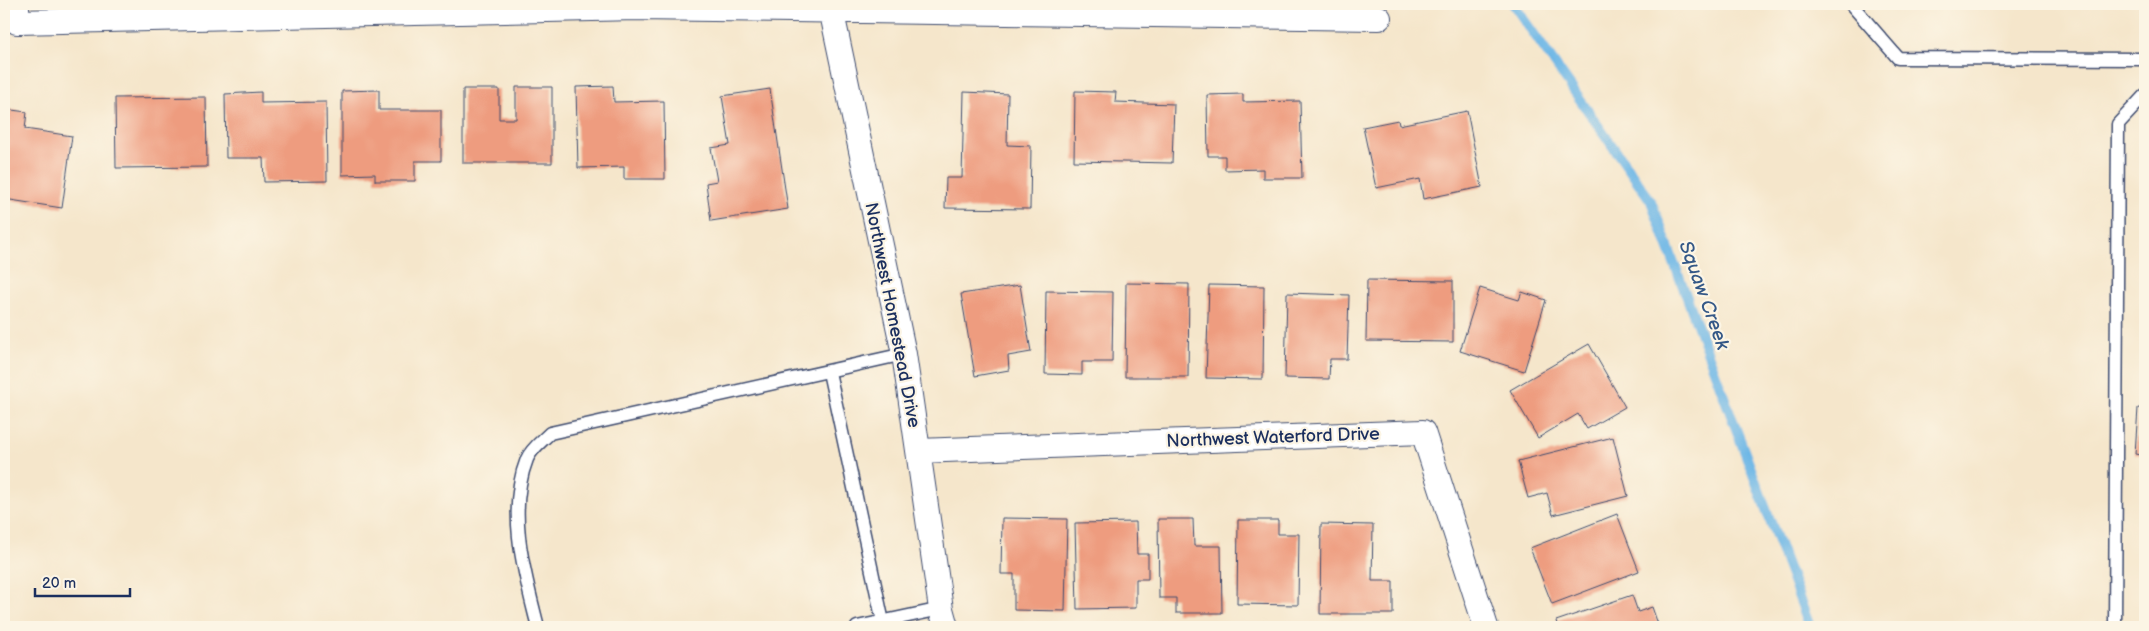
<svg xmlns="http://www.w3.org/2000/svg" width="2149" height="631" viewBox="0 0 2149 631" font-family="'Balsamiq Sans',sans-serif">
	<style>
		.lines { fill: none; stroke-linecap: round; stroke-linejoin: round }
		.stream { stroke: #6eb7e6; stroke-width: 10 }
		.building { fill: #ee9c7f }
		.lane-casing { stroke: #3c4a6e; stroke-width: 15 }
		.street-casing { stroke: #3c4a6e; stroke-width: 26 }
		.lane { stroke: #fff; stroke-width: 12 }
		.street { stroke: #fff; stroke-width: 24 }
		.labels { text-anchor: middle; stroke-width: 4.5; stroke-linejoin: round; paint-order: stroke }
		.street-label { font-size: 18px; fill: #1b2f5e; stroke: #fcf5e5 }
		.water-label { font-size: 19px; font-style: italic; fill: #345887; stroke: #fcf5e5 }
	</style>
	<rect width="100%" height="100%" fill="#fcf5e5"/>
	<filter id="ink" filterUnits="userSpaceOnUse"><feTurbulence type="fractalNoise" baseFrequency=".02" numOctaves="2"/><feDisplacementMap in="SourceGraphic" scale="10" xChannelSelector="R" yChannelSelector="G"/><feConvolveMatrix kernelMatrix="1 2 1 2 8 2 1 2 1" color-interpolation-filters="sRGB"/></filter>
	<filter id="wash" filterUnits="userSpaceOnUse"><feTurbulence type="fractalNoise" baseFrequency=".0096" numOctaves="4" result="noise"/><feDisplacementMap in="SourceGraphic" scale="20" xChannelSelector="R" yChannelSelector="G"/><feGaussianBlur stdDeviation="1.12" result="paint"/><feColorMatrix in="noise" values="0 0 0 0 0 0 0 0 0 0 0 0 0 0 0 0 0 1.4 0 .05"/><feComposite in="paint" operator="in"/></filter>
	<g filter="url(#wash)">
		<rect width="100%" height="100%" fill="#f5e6cb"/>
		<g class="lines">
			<path class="stream" d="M1513 4 1651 201 1810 627"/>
		</g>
		<g id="blocks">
			<path class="building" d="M613 86 614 102 664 101 665 179H624V167L578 168 576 87Z
				M516 87H552V163H463V89H499V119H516Z
				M770 89 788 209 711 221 706 183 717 181 711 148 730 145 722 96Z
				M379 90V110H441V161H415V181H375V174L342 175V91Z
				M1075 91 1116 92 1115 102 1174 104 1172 163 1074 161Z
				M261 92V103L326 102 327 181 264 182 263 158H226L225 94Z
				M964 92 1008 94 1007 145 1031 146 1030 209 945 208 946 178H962Z
				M1243 94V102L1300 101 1302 178H1263V169L1225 170V156H1208L1207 95Z
				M206 97 207 167 116 168 115 98Z
				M4 109 27 112 25 129 72 136 62 208 4 199 7 179 4 178Z
				M1467 111 1482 187 1423 199 1420 179 1376 188 1363 127 1398 120 1399 125Z
				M1367 280 1453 281V342L1366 341Z
				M1126 283 1189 284 1188 377H1125Z
				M1020 285 1031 352 1008 356 1009 370 975 376 961 294Z
				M1209 285 1264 286 1263 379 1206 378Z
				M1480 288 1519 300 1522 292 1546 300 1524 371 1460 351Z
				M1046 291 1113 292 1112 362H1082V375L1045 374Z
				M1287 293 1349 295 1347 359H1330L1329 379 1285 378Z
				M1589 344 1625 407 1587 429 1578 414 1538 438 1510 390Z
				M2138 408 2145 409V456L2135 454Z
				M1613 437 1628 496 1553 515 1547 493 1528 498 1518 461Z
				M1617 514 1639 571 1552 604 1530 548Z
				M1002 518 1067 519 1065 611 1014 610V574H1001Z
				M1158 519H1193L1194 546H1221L1222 613H1176V598H1159Z
				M1238 520H1278V534H1299L1298 605 1237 604Z
				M1136 522 1137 554H1148V579H1136V608L1077 609 1075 523Z
				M1321 524 1373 525 1372 581H1393V614H1320Z
				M1632 595 1638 612 1652 607 1659 627H1558L1556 621Z"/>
		</g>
	</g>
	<g filter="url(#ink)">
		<use href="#blocks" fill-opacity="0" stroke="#3c4a6e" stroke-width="1"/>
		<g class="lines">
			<g class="lane-casing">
				<path id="lane" d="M1851 4 1898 58 2145 59
					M829 372 883 622
					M538 627C525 575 506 512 527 459 531 449 542 441 550 433L904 354
					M857 627 941 609
					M2115 627 2118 124 2145 95"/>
			</g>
			<g class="street-casing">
				<path id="street" d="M17 4V22L637 8 1379 18
					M830 4 904 354 941 609 946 627
					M919 451 1423 432 1486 627"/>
			</g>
			<use href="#lane" class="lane"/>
			<use href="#street" class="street"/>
		</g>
	</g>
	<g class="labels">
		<g class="street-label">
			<text transform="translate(893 315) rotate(79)" y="6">Northwest Homestead Drive</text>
			<text transform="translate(1273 437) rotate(-2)" y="6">Northwest Waterford Drive</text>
		</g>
		<g class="water-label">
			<text transform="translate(1705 295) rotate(70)" y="7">Squaw Creek</text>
		</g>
	</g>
	<rect width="2149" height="631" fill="none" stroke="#fcf5e5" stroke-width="20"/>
	<path d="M35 588v8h95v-8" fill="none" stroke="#1b2f5e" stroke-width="2.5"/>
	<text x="42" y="588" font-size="15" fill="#1b2f5e" stroke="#fcf5e5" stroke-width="4" paint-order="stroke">20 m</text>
</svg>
